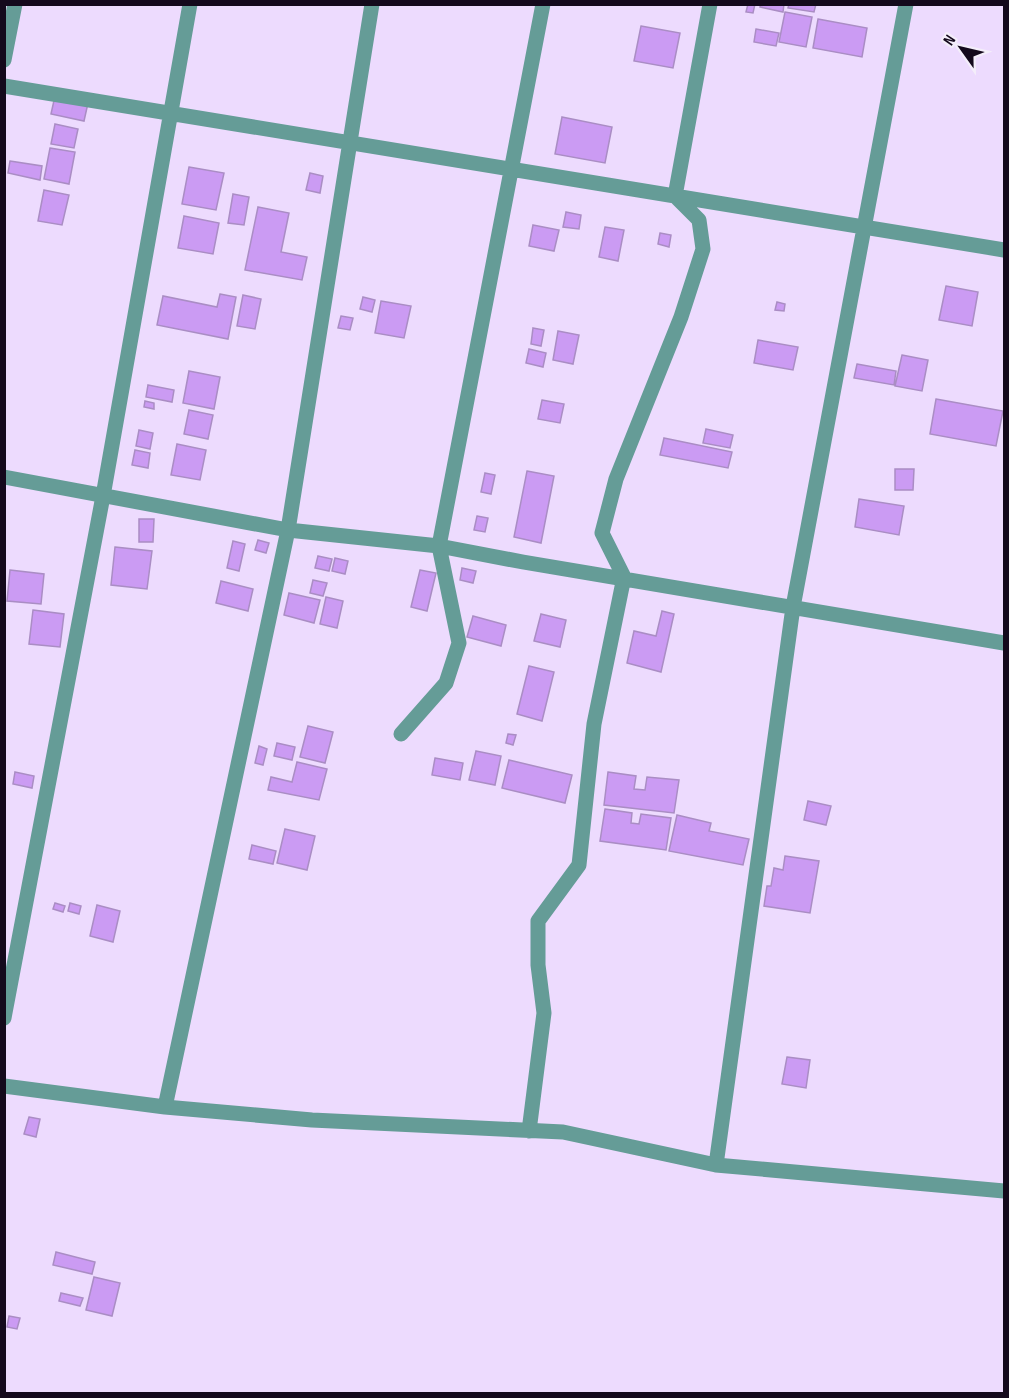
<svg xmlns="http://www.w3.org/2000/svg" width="1009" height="1398" viewBox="0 0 1009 1398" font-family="'Sofia Sans Condensed',sans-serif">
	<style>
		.building { fill: #cb9bf3; stroke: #aa8dc4; stroke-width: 1.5 }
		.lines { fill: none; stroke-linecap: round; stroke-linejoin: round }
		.street { stroke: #659c97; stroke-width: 15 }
	</style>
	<rect width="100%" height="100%" fill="#eddbfe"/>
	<path class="building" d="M748 4H755L753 13 746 12Z
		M761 4H784L783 12 760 7Z
		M789 4H816L814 12 788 8Z
		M785 12 812 17 806 47 779 42Z
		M818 19 867 28 862 57 813 48Z
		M641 26 680 33 673 68 634 61Z
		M756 29 779 33 776 46 754 42Z
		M55 96 88 103 84 121 51 114Z
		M562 117 612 127 605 163 555 154Z
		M55 124 78 129 74 148 51 144Z
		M50 148 75 152 69 184 44 179Z
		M10 161 42 166 40 180 8 173Z
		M189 167 224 173 216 210 182 204Z
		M310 173 323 176 320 193 306 190Z
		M44 190 69 195 62 225 38 221Z
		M233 194 249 197 244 225 228 223Z
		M258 207 289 213 281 252 307 257 302 280 245 270Z
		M566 212 581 215 579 229 563 227Z
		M184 216 219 223 213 254 178 248Z
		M533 225 559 230 554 251 529 246Z
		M605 227 624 230 618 261 599 257Z
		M660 233 671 235 669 247 658 244Z
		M946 286 978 292 972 326 939 320Z
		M220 294 236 297 228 339 157 325 163 296 217 307Z
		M243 295 261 299 255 329 237 326Z
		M363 297 375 300 372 312 360 309Z
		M381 301 411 306 404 338 375 333Z
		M777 302 785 304 784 311 775 310Z
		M341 316 353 318 350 330 338 328Z
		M533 328 544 330 541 346 531 344Z
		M558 331 579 335 573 364 553 360Z
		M758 340 798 347 793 370 754 363Z
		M529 349 546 353 543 367 526 363Z
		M902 355 928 360 922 391 895 386Z
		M857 364 896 371 894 385 854 378Z
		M189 371 220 377 214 409 183 403Z
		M148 385 174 390 172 402 146 397Z
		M936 399 1003 411 996 446 930 434Z
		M542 400 564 404 560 423 538 419Z
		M145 401 154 403V409L144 407Z
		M189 410 213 415 208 439 184 434Z
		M706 429 733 435 730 448 703 443Z
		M139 430 153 433 150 449 136 446Z
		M664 438 732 452 728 468 660 455Z
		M177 444 206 450 200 480 171 475Z
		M135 450 150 453 148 468 132 465Z
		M895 469H914L913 490H895Z
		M527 471 554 476 541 543 514 537Z
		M485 473 495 475 491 494 481 492Z
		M859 499 904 506 899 535 855 527Z
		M477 516 488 518 485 532 474 530Z
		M139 519H154L153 542H139Z
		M258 540 269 543 266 553 255 550Z
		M233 541 245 544 239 571 227 568Z
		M115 547 152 551 147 589 111 585Z
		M318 556 332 559 329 571 315 568Z
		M335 558 348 561 345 574 332 571Z
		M462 568 476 571 473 583 460 580Z
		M10 570 44 574 41 604 7 601Z
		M420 570 436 573 427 611 411 607Z
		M313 580 327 583 323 596 310 593Z
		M221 581 253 589 248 611 216 603Z
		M289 593 320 600 314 623 284 615Z
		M326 597 343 601 337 628 320 624Z
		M33 610 64 614 60 647 29 644Z
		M662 611 674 614 661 672 627 663 634 631 656 636Z
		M541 614 566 620 560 647 534 641Z
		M473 616 506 625 501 646 467 637Z
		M529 666 554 672 542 721 517 714Z
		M308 726 333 732 325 763 300 757Z
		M508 734 516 735 513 745 506 743Z
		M277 743 295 747 292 760 274 756Z
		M259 746 267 749 263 765 255 763Z
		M476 751 501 756 495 785 469 780Z
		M435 758 463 763 460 780 432 775Z
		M509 760 572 775 565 803 502 788Z
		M297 762 327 769 319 800 268 790 271 777 292 782Z
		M15 772 34 776 32 788 13 784Z
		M608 772 636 776 634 789 645 790 647 777 679 780 674 813 604 805Z
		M808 801 831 806 826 825 804 820Z
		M605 809 632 813 631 823 639 824 641 814 671 818 666 850 600 841Z
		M677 815 711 823 709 831 749 839 743 865 669 851Z
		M285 829 315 836 307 870 277 863Z
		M252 845 276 851 273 864 249 859Z
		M785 856 819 861 810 913 764 906 767 886H771L774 868 783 870Z
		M55 903 65 906 63 912 53 909Z
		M70 903 81 906 79 914 68 911Z
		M97 905 120 911 113 942 90 936Z
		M787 1057 810 1060 806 1088 782 1084Z
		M29 1117 40 1119 36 1137 24 1134Z
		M56 1252 95 1262 92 1274 53 1265Z
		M94 1277 120 1283 112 1316 86 1310Z
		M61 1293 83 1298 80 1306 59 1301Z
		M9 1316 20 1318 17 1329 7 1327Z"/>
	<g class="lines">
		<path class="street" d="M4 60 15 4
			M4 86 1004 250
			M4 477 288 530 439 546 523 562 1004 643
			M401 734 446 683 459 643 439 546 543 4
			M4 1018 103 496 190 4
			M4 1086 165 1107 312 1120 563 1132 716 1165 1004 1191
			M165 1107 288 530 372 4
			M529 1131 544 1013 538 965V921L579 865 594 724 624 577 602 533 616 479 681 317 703 249 699 220 675 196 710 4
			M716 1165 793 607 906 4"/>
	</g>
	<rect width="1009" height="1398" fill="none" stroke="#14091c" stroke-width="12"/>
	<g transform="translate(961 48) rotate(304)" stroke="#f4eefa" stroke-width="4.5" paint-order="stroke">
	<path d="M0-4.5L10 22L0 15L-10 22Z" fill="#14091c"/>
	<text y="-9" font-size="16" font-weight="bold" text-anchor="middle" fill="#14091c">N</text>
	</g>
</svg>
